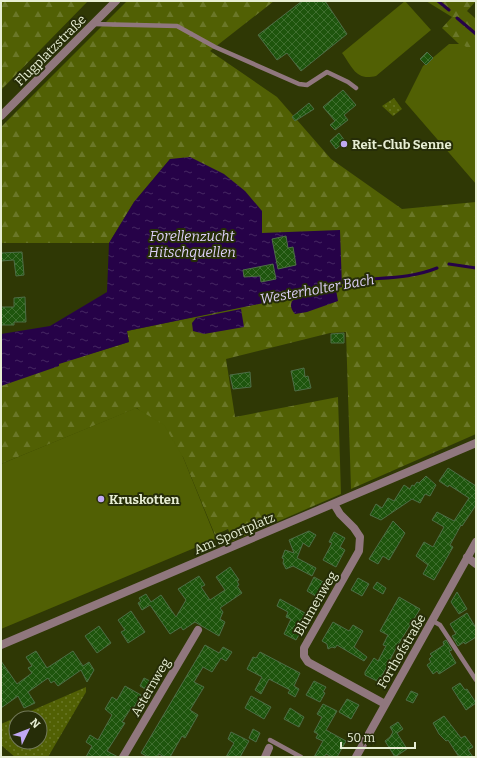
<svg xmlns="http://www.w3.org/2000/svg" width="477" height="758" viewBox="0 0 477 758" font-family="Bitter,serif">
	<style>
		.grass { fill: url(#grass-dots); fill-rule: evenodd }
		.forest { fill: url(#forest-firs) }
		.pitch { fill: #516004 }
		.water { fill: url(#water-ripples) }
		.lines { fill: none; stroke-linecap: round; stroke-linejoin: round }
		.stream { stroke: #260248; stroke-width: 3 }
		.building { fill: url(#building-cross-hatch); stroke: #4e6e47 }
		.service { stroke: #90777e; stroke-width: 4.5 }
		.minor { stroke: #90777e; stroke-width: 8 }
		.tertiary { stroke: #90777e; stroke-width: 8 }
		.poi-dot { fill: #c1a8f3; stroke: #262d08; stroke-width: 1.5 }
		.labels { text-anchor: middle; stroke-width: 4; stroke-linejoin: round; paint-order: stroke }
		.street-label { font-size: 13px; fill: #e7eed4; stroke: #262d08 }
		.poi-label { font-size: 13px; font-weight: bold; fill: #e7eed4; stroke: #262d08; text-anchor: start }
		.water-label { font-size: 14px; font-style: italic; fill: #ddd0f9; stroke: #262d08 }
	</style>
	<defs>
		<pattern id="grass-dots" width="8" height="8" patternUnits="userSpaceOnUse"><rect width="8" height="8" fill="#516004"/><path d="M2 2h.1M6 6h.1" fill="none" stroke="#6a7728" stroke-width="1.8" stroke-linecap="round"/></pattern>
		<pattern id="forest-firs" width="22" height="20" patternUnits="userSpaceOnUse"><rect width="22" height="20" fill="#516004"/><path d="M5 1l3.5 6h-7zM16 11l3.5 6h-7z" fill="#6a7728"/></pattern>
		<pattern id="water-ripples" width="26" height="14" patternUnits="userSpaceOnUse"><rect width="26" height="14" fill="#260248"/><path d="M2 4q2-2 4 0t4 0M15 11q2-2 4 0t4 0" fill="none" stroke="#462762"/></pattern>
		<pattern id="building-cross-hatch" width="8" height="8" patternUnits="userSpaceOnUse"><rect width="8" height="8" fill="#1e550d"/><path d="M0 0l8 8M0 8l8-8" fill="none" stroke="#3f6e2f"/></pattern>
	</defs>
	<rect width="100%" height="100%" fill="#2f3805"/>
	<path class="grass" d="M394 98 402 109 393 116 382 106Z
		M86 687V692L48 757H15L1 745V724ZM16 718H40V742H16Z"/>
	<path class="forest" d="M1 1H88L1 90Z
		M127 1H274L210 51 277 97 331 159 402 209 476 202V434L351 489 346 332 330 333 226 359 235 417 338 397 341 494 233 541 228 529 215 535 183 457 137 408 1 464V381L129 342 127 331 342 286 262 233 170 159 134 202 109 243H1V127Z
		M426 1H476L467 11 476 19V60L442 28 452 17Z"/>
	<path class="pitch" d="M405 1 431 30 376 76C356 81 353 68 342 53Z
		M449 44H463L476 57V184L405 102 423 66Z
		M136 408 164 425 183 457 216 539 1 629V464Z"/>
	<path class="water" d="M190 157 224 174 245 191 262 211V233L340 230 342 287 127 331 129 342 59 364V366L1 386V334L50 326 107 292 109 243 134 202 170 159Z
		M336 290 338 301 307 312 295 314C291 309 290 306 292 301L297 298Z
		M241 309 244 327 204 334 193 331 192 323 196 318Z"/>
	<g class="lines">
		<path class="stream" d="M438 1 449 10
			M457 18 476 34
			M449 264 476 268
			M339 283C372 276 405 281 437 268"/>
	</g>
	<path class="building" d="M302 1H325L347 34 301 71 287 53 277 60 258 35Z
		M427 52 433 58 426 65 420 59Z
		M343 90 356 105 344 115 348 120 335 130 330 125 335 121 323 107Z
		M309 103 314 109 295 121 292 117Z
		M339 133 345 141 336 149 330 141Z
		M286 236 288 248 293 247 296 265 278 269 272 239Z
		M22 252 24 275 16 276 14 260 1 261V253Z
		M273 264 276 279 261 282 260 276 244 277 243 270Z
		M25 297 26 322H14V325H1V307H14V298Z
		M344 333V343H331V334Z
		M304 368 305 377 308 376 311 388 295 391 291 371Z
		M250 372 251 387 233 389 230 375Z
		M448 468 476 486V505L462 526 461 525 450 545 453 547 434 580 423 574 428 565 416 556 424 542 433 547 444 527 432 520 437 512 454 521 469 498 449 485 448 487 439 481Z
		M426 476 436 485 430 496 425 494 420 503 412 499 381 520 370 515 376 504 382 508 388 498 394 501 404 485 410 489 412 485 414 486 417 482 419 483Z
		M393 521 405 533 389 560 383 556 378 564 369 559Z
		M309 531 316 535 309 547 303 543 297 558 316 568 312 576 293 566 286 569 283 563 284 559 282 558 285 550 294 553 289 540Z
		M334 532 345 538 340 547 345 550 336 567 323 560 332 543 329 542Z
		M230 567 239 580 237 581 239 585 237 586 242 593 220 608 223 612 220 619 225 622 219 636 195 622 183 630 181 627 170 634 150 605 142 610 138 603 141 601 139 598 146 594 151 602 161 595 176 617 186 600 178 589 199 576 205 585 201 587 210 600 225 590 216 577Z
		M314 577 327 584 319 598 307 591Z
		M358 578 369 584 362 596 351 590Z
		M377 582 386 588 383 594 373 588Z
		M457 592 467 609 459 614 451 602Z
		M399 597 420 609 396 648 379 682 365 675V672L374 658 378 661 386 646 383 645 388 635 380 631Z
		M280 599 305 613 302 619 306 622 296 640 284 634 291 619 286 617 288 612 277 606Z
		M131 611 145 632 128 643 121 632 125 630 118 620Z
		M467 613 476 628V637L465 644 464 642 458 646 452 636 456 634 450 624Z
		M333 622 349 631 353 625 363 631 354 647 367 657 364 661 337 645 335 648 332 647 328 649 327 644 322 641Z
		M99 626 111 643 97 653 85 636Z
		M446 640 452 650 449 651 456 663 439 674 437 671 433 674 427 665 431 662 429 659 432 656 430 654 444 645 443 642Z
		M205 645 219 653 223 647 232 652 226 661 221 658 212 672 203 667 194 682 204 687 190 710 198 715 185 738 182 736 170 757H164L159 754 157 757H148L141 753Z
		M36 651 47 668 73 651 83 666 89 662 94 670 87 682 81 670 58 686 54 681 51 683 48 678 28 692 35 703 24 708 18 696 1 708V661L17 684 32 673 28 668 32 666 26 657Z
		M260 652 300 673 294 686 299 689 295 697 288 693 290 690 269 679 261 694 255 690 262 677 247 669 253 657 256 658Z
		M144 678 152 682 147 690 140 686Z
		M314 681 326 687 323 692 325 693 320 702 306 695Z
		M460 683 465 690 467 689 476 703 466 710 452 688Z
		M125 686 141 695 133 709 131 708 122 722 125 723 107 751 118 757H86L92 746 86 742 90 735 98 740 112 715 105 709 112 697 117 700Z
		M411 691 418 694 413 703 406 700Z
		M251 696 271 707 264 719 245 708Z
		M347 699 359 705 351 719 339 712Z
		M323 704 337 711 326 730 346 741 337 757H332L326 754 324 757H314L323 741 316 738 318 734 314 732 322 717 317 714Z
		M290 708 304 717 299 727 284 719Z
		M444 716 461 738 465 736 473 747 468 750 473 757H459L448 740 446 741 439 734 433 723Z
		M398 722 403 729 397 733 407 749 395 757 385 741 390 737 393 732 390 727Z
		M253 729 260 733 256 742 249 738Z
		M231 732 249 741 240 757H226L234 743 228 739Z"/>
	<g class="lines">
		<path class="service" d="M93 24 177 26 215 47 299 84 307 85 327 72 348 82 356 88
			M433 621 440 625 476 680
			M270 740 301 757"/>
		<path class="minor" d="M334 504 340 514 354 528 360 537 359 551 304 648V656L308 662 385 704
			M467 557 476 564
			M1 645 476 443
			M123 757 198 630
			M265 757 269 748
			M356 757 476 542"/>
		<path class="tertiary" d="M1 116 116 1"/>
	</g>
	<g class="poi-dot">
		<circle cx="344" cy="144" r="4"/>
		<circle cx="101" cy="499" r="4"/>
	</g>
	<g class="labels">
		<g class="street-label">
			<text transform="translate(50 50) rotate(-45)" y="5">Flugplatzstraße</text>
			<text transform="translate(234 533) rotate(-23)" y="5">Am Sportplatz</text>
			<text transform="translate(315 603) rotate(-60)" y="5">Blumenweg</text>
			<text transform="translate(401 651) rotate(-60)" y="5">Forthofstraße</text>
			<text transform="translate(150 687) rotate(-60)" y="5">Asternweg</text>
		</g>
		<g class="poi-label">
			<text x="352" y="149">Reit-Club Senne</text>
			<text x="109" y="504">Kruskotten</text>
		</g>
		<g class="water-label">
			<text x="192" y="241">Forellenzucht<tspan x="192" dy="16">Hitschquellen</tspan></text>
			<text transform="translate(317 289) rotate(-10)" y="5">Westerholter Bach</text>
		</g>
	</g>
	<rect width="477" height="758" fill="none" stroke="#e7eed4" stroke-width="4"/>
	<g transform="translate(28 730) rotate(47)"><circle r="19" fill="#262d08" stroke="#737a5a"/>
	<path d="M0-3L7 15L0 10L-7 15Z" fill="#c1a8f3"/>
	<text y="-6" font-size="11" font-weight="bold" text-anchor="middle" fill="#e7eed4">N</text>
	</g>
	<path d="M341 742v6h74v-6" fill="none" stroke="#e7eed4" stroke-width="2"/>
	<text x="347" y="742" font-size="12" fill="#e7eed4" stroke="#262d08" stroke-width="3" paint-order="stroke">50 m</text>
</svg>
